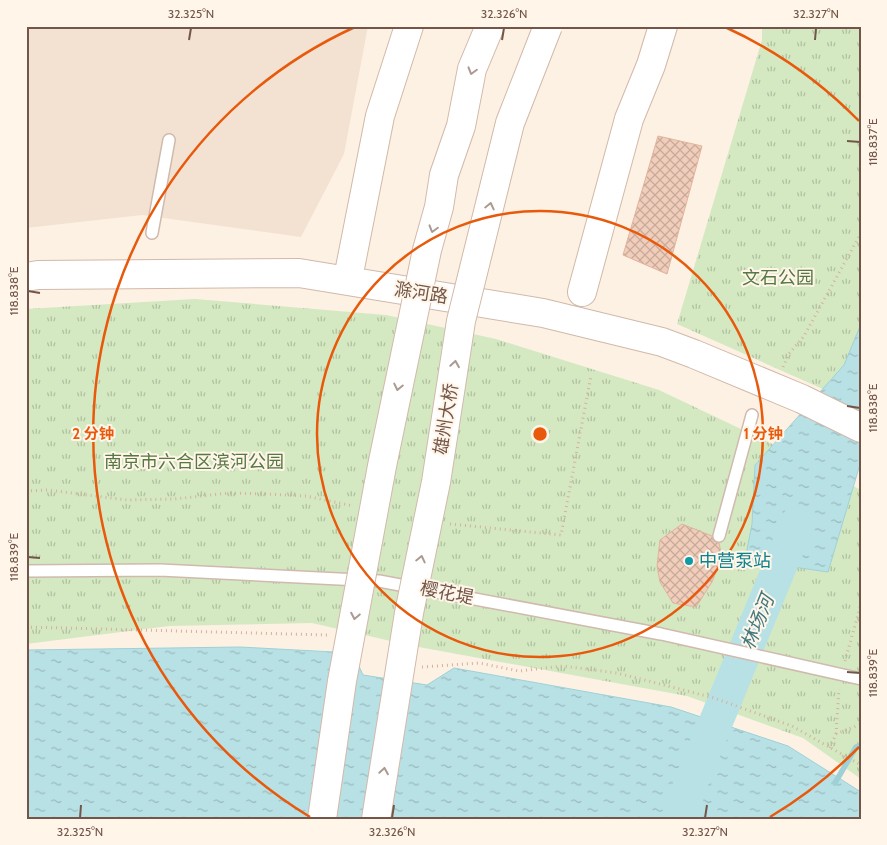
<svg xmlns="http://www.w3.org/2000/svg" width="887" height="845" viewBox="0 0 887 845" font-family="Cabin,'Noto Sans SC',sans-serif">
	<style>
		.residential { fill: #f3e2d2 }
		.park { fill: url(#park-tufts) }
		.water { fill: url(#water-ripples); stroke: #9ed1d7 }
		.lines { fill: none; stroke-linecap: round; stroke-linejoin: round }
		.stream { stroke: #9ed1d7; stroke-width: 5.5 }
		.river { stroke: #b8e1e5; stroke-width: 34 }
		.building { fill: url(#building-cross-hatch); stroke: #e3b39c }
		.lane-casing { stroke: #cfbaad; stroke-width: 14 }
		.secondary-casing { stroke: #d2b9aa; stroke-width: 30 }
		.path { stroke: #d5b19e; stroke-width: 3; stroke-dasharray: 1 4; stroke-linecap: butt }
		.lane { stroke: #fff; stroke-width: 11 }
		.secondary { stroke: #fff; stroke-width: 28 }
		.secondary-bridge-casing { stroke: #d2b9aa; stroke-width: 30; stroke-linecap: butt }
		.secondary-bridge { stroke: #fff; stroke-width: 28 }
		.oneway { stroke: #ab9a92 }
		.ticks { fill: none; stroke: #735649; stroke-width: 2 }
		.ring { fill: none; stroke: #e8590c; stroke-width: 2.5 }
		.culture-dot { fill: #0f9aa8; stroke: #fff5e9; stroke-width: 2 }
		.labels { text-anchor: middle; stroke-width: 4; stroke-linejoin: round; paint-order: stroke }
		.park-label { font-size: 18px; fill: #557942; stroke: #fff5e9 }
		.street-label { font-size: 18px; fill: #735649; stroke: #fff5e9 }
		.culture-label { font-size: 18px; fill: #0d838f; stroke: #fff5e9; text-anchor: start }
		.water-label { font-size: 19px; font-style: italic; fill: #40787f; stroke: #fff5e9 }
		.centre { fill: #e8590c; stroke: #fff5e9; stroke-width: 2.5 }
		.ring-label { font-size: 15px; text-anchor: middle; font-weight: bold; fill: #e8590c; stroke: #fff5e9; stroke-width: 4; stroke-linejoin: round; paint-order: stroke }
		.neatline { fill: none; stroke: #735649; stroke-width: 2 }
		.ticks-label { font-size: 12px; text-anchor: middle; fill: #735649 }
	</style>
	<defs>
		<pattern id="park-tufts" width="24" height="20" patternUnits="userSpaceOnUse" patternTransform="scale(1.25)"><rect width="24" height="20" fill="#d4e9c2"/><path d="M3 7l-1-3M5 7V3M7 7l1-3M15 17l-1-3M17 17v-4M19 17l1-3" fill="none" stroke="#b0c0a0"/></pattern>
		<pattern id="water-ripples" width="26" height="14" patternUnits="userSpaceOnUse" patternTransform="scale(1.25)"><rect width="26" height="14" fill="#b8e1e5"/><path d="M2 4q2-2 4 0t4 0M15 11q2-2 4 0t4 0" fill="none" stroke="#9ab9bc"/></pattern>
		<pattern id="building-cross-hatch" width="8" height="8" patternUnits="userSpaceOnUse" patternTransform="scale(1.25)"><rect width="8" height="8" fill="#f1cebb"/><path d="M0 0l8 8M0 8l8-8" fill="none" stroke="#c8aa9a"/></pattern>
	</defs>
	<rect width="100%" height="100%" fill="#fcf1e3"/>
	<path class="residential" d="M26 26H368L344 154 301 237 142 215 26 228Z"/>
	<path class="park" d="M762 26H861V406L677 324 762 40Z
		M195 299 386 315 496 339 659 390 787 451 861 490V779L803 738 687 696 408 645 312 623 169 626 26 644V309Z"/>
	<path class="water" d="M861 324V461L828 572 745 560 752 524 755 465 844 365Z
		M240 647 353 653 363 675 427 685 454 668 671 707 788 746 861 792V819H26L27 650Z"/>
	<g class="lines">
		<path class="stream" d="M835 783 856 747 861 746"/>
		<path class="river" d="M680 819 690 785 798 522"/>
	</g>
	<path class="building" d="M658 136 702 146 667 274 623 255Z
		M682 524 712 536 713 541 719 543 722 557 712 582 696 607 673 603 660 582 657 566 660 540Z"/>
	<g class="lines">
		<g class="lane-casing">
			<path id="lane" d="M152 233 169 140
				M719 536 752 415
				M26 571 160 570 379 581 661 634 861 679"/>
		</g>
		<g class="secondary-casing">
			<path id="secondary" d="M350 268 380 116 409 26
				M26 277 38 275 299 273 543 313 662 342 694 354 802 399 861 428
				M582 292 629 119 651 65 663 26"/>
		</g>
		<path class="path" d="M783 367 788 355 804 336 861 233
			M26 491 48 490 127 500 174 499 230 493 267 494 306 496 353 506
			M450 524 561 535 591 376
			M26 627 328 635
			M845 661 861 604
			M422 667 479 663 519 671 563 666 617 673 714 698 792 726 861 765
			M836 734 839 689
			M830 748 836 734 861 724"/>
		<use href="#lane" class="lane"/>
		<use href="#secondary" class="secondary"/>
		<g class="secondary-bridge-casing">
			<path id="secondary-bridge" d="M322 819 342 681 382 466 427 250 439 207 444 175 461 126 472 69 490 26
				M376 819 409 613 436 482 461 321 510 123 548 26"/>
		</g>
		<use href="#secondary-bridge" class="secondary-bridge"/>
	</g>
	<defs><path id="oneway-chevron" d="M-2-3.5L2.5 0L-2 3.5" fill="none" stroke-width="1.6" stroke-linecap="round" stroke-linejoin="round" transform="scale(1.25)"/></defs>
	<g class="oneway">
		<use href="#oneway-chevron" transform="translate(472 71) rotate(106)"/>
		<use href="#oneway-chevron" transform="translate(490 206) rotate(-77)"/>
		<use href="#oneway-chevron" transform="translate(433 229) rotate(106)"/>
		<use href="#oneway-chevron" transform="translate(455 364) rotate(-81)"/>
		<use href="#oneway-chevron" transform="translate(398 387) rotate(102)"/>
		<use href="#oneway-chevron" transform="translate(421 559) rotate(-77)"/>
		<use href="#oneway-chevron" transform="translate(355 616) rotate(101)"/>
		<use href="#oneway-chevron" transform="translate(384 771) rotate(-81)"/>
	</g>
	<path class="ticks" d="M189 40 191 28M502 40 504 28M815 40 816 28M847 141 860 142M28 291 40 293M847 406 860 408M28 557 40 558M847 672 860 673M80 818 81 805M392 818 394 805M705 818 707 805"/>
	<g class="ring">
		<circle cx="540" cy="434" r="223"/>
		<path d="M859 747A447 447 0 0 1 770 817M310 817A447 447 0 0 1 355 27M725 27A447 447 0 0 1 859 121"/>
	</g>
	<circle class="culture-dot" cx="689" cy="561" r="5"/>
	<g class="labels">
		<g class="park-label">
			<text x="778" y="284">文石公园</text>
			<text x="194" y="468">南京市六合区滨河公园</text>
		</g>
		<g class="street-label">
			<text transform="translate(421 293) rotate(9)" y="6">滁河路</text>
			<text transform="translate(446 419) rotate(-81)" y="6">雄州大桥</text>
			<text transform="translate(447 593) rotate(11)" y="6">樱花堤</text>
		</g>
		<g class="culture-label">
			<text x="699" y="567">中营泵站</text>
		</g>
		<g class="water-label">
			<text transform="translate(757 622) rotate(-68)" y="7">林场河</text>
		</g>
	</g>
	<circle cx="540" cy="434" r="8" class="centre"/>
	<g class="ring-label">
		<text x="763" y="439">1 分钟</text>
		<text x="93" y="439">2 分钟</text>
	</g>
	<rect width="887" height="845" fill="none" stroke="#fff5e9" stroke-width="55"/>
	<rect x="28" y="28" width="832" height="790" class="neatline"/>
	<g class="ticks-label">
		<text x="191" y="18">32.325°N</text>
		<text x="504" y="18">32.326°N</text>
		<text x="816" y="18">32.327°N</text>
		<text transform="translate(873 142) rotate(-90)" y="4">118.837°E</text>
		<text transform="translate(14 291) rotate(-90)" y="4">118.838°E</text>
		<text transform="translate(873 408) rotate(-90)" y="4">118.838°E</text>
		<text transform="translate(14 557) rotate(-90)" y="4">118.839°E</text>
		<text transform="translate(873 673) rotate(-90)" y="4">118.839°E</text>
		<text x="80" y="836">32.325°N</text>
		<text x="392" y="836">32.326°N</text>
		<text x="705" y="836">32.327°N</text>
	</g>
</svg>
